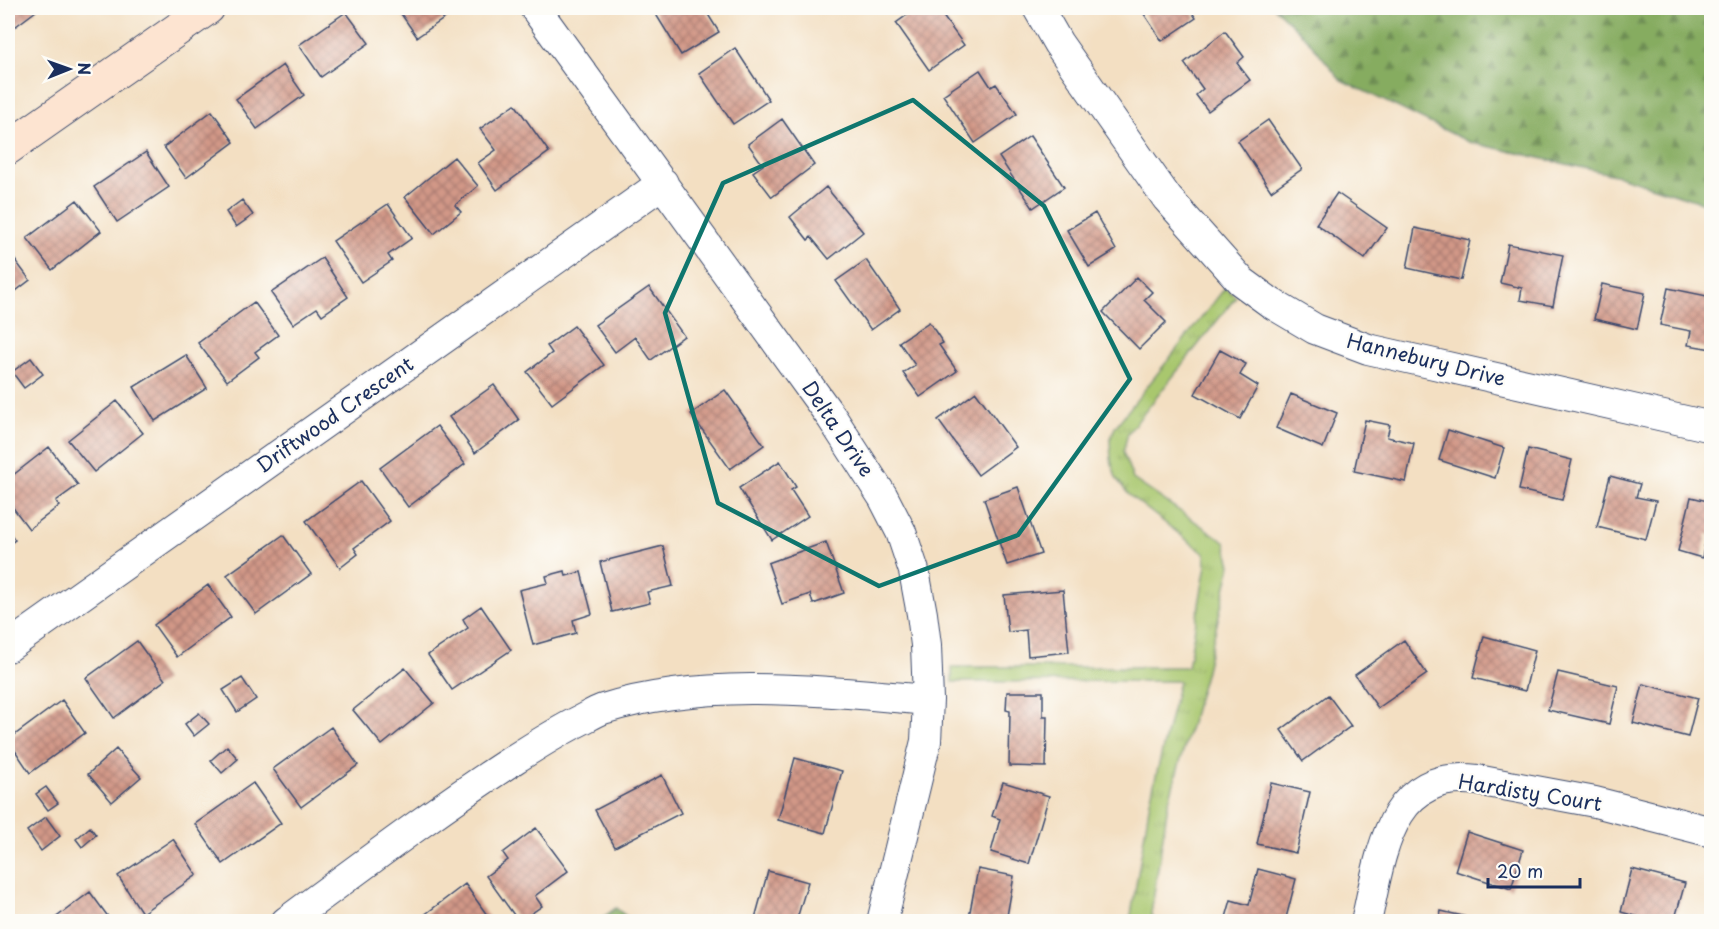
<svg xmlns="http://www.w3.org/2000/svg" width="1719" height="929" viewBox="0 0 1719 929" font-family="'Playpen Sans',sans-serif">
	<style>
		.grass { fill: url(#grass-tufts); stroke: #627b66; stroke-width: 1.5 }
		.forest { fill: url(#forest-firs); stroke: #506e60; stroke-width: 1.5 }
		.building { fill: url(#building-cross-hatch) }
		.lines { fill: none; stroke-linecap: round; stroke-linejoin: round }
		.street-casing { stroke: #3b496d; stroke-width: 32 }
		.secondary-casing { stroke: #3b496d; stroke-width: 35 }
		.street { stroke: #fff; stroke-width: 30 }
		.secondary { stroke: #fde4d1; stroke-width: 33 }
		.marked { fill: none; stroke: #0f766e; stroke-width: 4.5; stroke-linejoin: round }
		.labels { text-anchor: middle; stroke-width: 4.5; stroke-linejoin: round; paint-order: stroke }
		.street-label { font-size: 20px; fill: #1b2f5e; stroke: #fdfcf7 }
	</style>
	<defs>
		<pattern id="grass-tufts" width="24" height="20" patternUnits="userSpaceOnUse" patternTransform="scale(1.5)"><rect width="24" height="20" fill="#a9c76e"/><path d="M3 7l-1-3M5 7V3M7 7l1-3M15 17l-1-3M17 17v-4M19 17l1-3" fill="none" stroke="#91ab62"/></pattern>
		<pattern id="forest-firs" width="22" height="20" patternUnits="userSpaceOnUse" patternTransform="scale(1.5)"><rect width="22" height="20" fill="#86ac61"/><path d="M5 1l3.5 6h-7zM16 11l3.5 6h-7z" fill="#6d8c53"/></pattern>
		<pattern id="building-cross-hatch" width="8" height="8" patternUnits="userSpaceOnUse" patternTransform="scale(1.5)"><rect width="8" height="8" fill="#d29887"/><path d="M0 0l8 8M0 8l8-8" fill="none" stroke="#aa7c72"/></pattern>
	</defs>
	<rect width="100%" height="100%" fill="#fdfcf7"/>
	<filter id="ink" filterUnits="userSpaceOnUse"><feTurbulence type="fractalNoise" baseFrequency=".0167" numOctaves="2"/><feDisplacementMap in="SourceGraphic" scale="12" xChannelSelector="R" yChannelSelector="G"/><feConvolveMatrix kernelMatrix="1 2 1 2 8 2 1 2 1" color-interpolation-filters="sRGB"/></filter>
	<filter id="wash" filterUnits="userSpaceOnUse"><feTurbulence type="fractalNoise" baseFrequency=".008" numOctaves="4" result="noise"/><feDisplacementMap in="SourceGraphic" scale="24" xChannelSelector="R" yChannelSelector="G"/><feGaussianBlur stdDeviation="1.35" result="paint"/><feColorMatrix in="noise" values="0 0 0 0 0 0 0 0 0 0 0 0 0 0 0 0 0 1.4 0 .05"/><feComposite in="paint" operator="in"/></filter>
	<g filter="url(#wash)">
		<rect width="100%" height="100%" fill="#f3dfc2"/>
		<path class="grass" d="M1225 288 1236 297 1128 433 1123 452 1133 479 1225 542 1231 565 1205 674 1168 804 1151 914 1155 921H1130L1150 801 1179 681 952 682V667H1188L1206 565 1205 554 1129 495 1116 478 1111 460 1110 441 1115 427Z"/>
		<path class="forest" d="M1275 8H1711V211L1701 202 1619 176 1469 142 1341 80 1308 40Z
			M616 908 632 921H598Z"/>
		<g id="blocks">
			<path class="building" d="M8 8H33L36 11 8 32Z
				M397 8H446L451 14 417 37Z
				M652 8H704L719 32 681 55Z
				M917 8H937L964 45 929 70 896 23Z
				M1140 8H1189L1196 18 1162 41Z
				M346 12 369 43 321 77 299 45Z
				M1225 31 1244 57 1237 63 1250 80 1208 111 1196 95 1203 89 1184 63Z
				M735 48 769 100 733 124 699 73Z
				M283 65 304 95 257 129 236 99Z
				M980 70 991 87 996 84 1017 114 975 143 943 95Z
				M515 104 549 152 497 190 478 163 496 150 480 129Z
				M212 111 234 142 186 178 164 147Z
				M782 119 814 165 772 197 753 172 763 165 748 144Z
				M1268 120 1302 169 1271 191 1238 141Z
				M1030 136 1064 187 1033 208 999 157Z
				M146 152 169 187 117 222 94 187Z
				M454 157 478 186 455 205 461 212 434 234 405 197Z
				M826 187 863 232 829 259 811 237 808 240 790 217Z
				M1337 193 1387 228 1365 259 1316 224Z
				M77 200 101 231 52 270 27 238Z
				M242 200 253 215 236 227 226 212Z
				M388 204 412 238 388 255 392 261 361 282 333 241Z
				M1095 213 1116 250 1089 267 1067 230Z
				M1415 228 1470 240 1461 280 1407 268Z
				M1508 244 1563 255 1553 306 1520 300 1522 288 1500 283Z
				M9 252 30 280 8 297V253Z
				M322 258 348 297 322 315 317 308 293 324 271 293Z
				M866 260 900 309 871 330 836 281Z
				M1137 277 1152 292 1144 300 1166 322 1139 349 1103 312Z
				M1602 284 1645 293 1637 329 1594 319Z
				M649 287 684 336 651 360 635 337 615 352 595 325Z
				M1668 288 1712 297V349L1688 345 1691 331 1660 325Z
				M254 302 278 335 255 352 259 357 227 381 198 343Z
				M929 322 943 343 939 345 957 371 920 397 903 373 915 365 899 342Z
				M574 326 604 365 552 404 527 372 552 353 547 346Z
				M1220 350 1246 364 1240 375 1258 386 1240 419 1195 394Z
				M186 355 207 388 155 421 134 387Z
				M31 358 43 374 24 388 12 372Z
				M494 385 519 420 475 453 449 417Z
				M725 390 764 445 730 469 691 414Z
				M976 392 1016 447 978 475 938 420Z
				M1291 394 1337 413 1323 448 1276 428Z
				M117 401 143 433 94 472 68 440Z
				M1365 420 1390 425 1387 437 1414 443 1406 482 1354 471Z
				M437 426 465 464 408 507 380 468Z
				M1448 430 1504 448 1495 478 1439 460Z
				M49 447 78 485 56 501 59 506 29 529 8 501V479Z
				M1528 449 1572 460 1562 500 1519 490Z
				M780 461 796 487 791 490 808 516 772 540 739 488Z
				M1610 476 1640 484 1636 497 1656 501 1646 539 1597 527Z
				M361 481 390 521 354 548 358 554 340 568 306 521Z
				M1018 487 1041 554 1007 565 984 499Z
				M1691 497 1712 502V535L1707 534 1702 558 1678 551Z
				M8 530 15 540 8 545Z
				M283 535 311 574 256 614 227 575Z
				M826 542 844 593 813 604 810 594 782 604 768 563Z
				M663 546 673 586 647 592 650 603 612 612 600 562Z
				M565 571 566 576 581 572 592 614 573 620 576 633 533 645 519 590 548 583 546 576Z
				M208 585 231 617 177 657 154 625Z
				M1063 590 1069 652 1028 656 1026 630 1008 632 1004 595Z
				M481 606 511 650 452 690 428 655 468 628 463 619Z
				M1484 636 1535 650 1525 691 1473 678Z
				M1404 640 1427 674 1378 708 1355 675Z
				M137 641 165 680 114 718 86 678Z
				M405 668 434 703 382 745 353 710Z
				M1558 672 1618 686 1609 724 1548 710Z
				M242 678 256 699 237 712 223 690Z
				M1643 684 1698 698 1688 737 1633 723Z
				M1007 692H1043V716H1047L1046 767 1009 766 1010 711 1006 710Z
				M1328 695 1351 726 1303 761 1281 730Z
				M62 700 85 733 30 773 8 740Z
				M199 713 209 724 194 736 185 724Z
				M331 727 358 765 301 807 273 769Z
				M227 746 238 759 222 773 211 760Z
				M116 749 141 777 112 802 88 774Z
				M795 758 842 771 825 833 778 820Z
				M662 775 681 813 615 847 595 810Z
				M1003 782 1049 796 1029 864 991 852 1000 819 992 816Z
				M253 783 281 823 223 864 195 824Z
				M1271 783 1310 792 1296 853 1257 844Z
				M46 787 58 803 48 810 36 794Z
				M46 817 60 836 41 851 27 831Z
				M90 827 96 835 82 847 76 839Z
				M536 828 568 871 535 896 542 906 519 922 486 876 508 860 503 853Z
				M1467 832 1523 850 1511 889 1455 871Z
				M173 839 197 875 142 913 118 876Z
				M978 869 1014 876 1006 922H968Z
				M1258 869 1296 879 1285 922 1225 921 1231 900 1249 905Z
				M1632 869 1685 883 1674 922H1657L1621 912Z
				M768 871 808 882 796 922H754Z
				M465 884 492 922H415Z
				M90 892 112 922H50Z
				M1441 911 1480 920 1479 922H1439Z"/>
		</g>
	</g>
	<g filter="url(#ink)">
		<use href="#blocks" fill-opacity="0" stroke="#3b496d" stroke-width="1.5"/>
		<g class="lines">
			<g class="street-casing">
				<path id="street" d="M535 8 832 418 883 497 901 532 914 571 922 614 926 645 928 700 926 741 882 922
					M1038 8 1058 43 1167 198 1241 281 1271 303 1315 329 1368 349 1712 427
					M8 647 663 183
					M286 922C362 866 437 809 516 758 537 745 557 732 579 721 587 717 595 712 603 709 707 677 822 691 928 700
					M1366 922C1381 857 1388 769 1477 780L1595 802 1712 832"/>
			</g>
			<g class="secondary-casing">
				<path id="secondary" d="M8 148 208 8"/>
			</g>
			<use href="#street" class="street"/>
			<use href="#secondary" class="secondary"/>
		</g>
	</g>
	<path class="marked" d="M913 100 1044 206 1130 379 1018 535 879 586 718 503 665 313 723 183Z"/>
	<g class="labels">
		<g class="street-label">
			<text transform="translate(1426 360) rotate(14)" y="7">Hannebury Drive</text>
			<text transform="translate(335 415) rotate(-35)" y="7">Driftwood Crescent</text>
			<text transform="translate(838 429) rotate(56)" y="7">Delta Drive</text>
			<text transform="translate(1530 793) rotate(9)" y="7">Hardisty Court</text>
		</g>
	</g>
	<rect width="1719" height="929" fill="none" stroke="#fdfcf7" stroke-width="30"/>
	<g transform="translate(69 69) rotate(89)" stroke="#fdfcf7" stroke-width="4.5" paint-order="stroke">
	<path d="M0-4.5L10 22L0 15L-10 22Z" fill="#1b2f5e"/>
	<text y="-9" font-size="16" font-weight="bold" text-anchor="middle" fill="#1b2f5e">N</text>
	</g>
	<path d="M1488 878v9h92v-9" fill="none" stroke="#1b2f5e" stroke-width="3"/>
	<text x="1497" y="878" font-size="18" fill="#1b2f5e" stroke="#fdfcf7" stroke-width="4.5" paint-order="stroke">20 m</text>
</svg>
